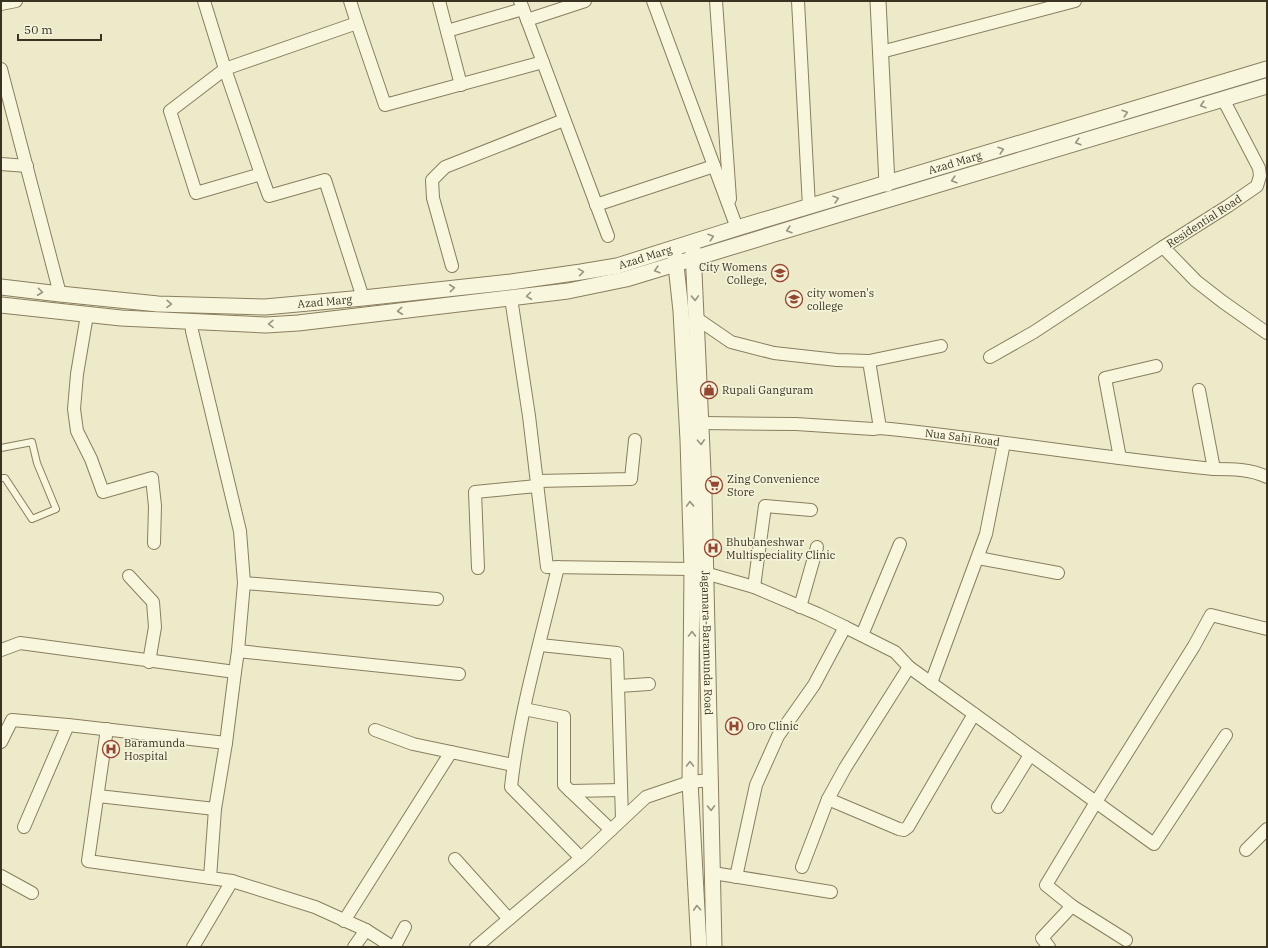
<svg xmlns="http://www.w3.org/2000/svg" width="1268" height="948" viewBox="0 0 1268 948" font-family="'IBM Plex Serif',serif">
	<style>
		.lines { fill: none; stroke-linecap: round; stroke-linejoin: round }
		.service-casing { stroke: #897e5f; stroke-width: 8 }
		.minor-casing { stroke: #897e5f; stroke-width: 14 }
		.tertiary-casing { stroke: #897e5f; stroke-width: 17 }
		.service { stroke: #f8f6dd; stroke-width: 6 }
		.minor { stroke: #f8f6dd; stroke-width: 12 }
		.tertiary { stroke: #f8f6dd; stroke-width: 15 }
		.oneway { stroke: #999480 }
		.labels { text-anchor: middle; stroke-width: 3.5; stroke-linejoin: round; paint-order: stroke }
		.street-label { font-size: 11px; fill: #3a3322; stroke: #f4f3d9 }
		.poi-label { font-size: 11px; fill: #3a3322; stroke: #f4f3d9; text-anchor: start }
	</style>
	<rect width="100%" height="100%" fill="#edeaca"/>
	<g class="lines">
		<g class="service-casing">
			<path id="service" d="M1 448 32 442 37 463 56 509 32 519 5 478H1"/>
		</g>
		<g class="minor-casing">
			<g id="minor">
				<path d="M204 1 225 69 170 111 196 193 261 174 269 196 325 180 363 298"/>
				<path d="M439 1 461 85"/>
				<path d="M520 1 608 236"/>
				<path d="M653 1 737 228"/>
				<path d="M716 1 730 199"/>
				<path d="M798 1 809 207"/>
				<path d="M1 4 16 1"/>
				<path d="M527 20 585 1"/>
				<path d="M357 23 385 105 543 62"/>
				<path d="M447 31 523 9"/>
				<path d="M881 52 1075 1"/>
				<path d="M1 69 60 294"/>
				<path d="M1223 99 1259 168 1260 176 1257 186 1228 206 1163 247 1196 281 1223 302 1267 333"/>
				<path d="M1 164 27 166"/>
				<path d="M261 174 225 69 357 23 350 1"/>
				<path d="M596 205 714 166"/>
				<path d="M452 266 433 198 432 180 445 167 564 120"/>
				<path d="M511 298 529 416 547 567 692 569"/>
				<path d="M87 315 77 374 74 409 77 431 91 459 103 492 152 478 155 506 154 543"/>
				<path id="s1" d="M696 318 731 342 774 353 837 360 869 361 880 428C992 439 1102 458 1214 469L1199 390"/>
				<path d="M191 322 192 331 240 531 244 583 238 651 235 672"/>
				<path d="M990 357 1034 332 1163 247"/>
				<path d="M869 361 941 346"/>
				<path d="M700 423 796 424 873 429 880 428"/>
				<path d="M1120 458 1105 378 1156 366"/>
				<path d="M1214 469C1231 469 1251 469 1267 477"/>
				<path d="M537 481 631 479 635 440"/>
				<path d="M978 558 1058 573"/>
				<path d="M558 567C541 640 519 713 511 787L581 858 646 797 690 782 711 780"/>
				<path d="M478 568 475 492 537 486"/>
				<path d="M705 573 754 587 818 614 845 627"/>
				<path d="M129 576 153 602 155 627 149 662"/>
				<path d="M244 583 437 599"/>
				<path d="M754 587 765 506 811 510"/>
				<path d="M800 607 817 547"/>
				<path d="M862 635 900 544"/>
				<path d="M540 645 617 653 622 819"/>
				<path d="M1 650 20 643 235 672 226 743"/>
				<path d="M238 651 459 674"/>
				<path d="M931 683 986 534 1004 443"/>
				<path d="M619 686 649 684"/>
				<path d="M524 709 564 717V785L611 830"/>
				<path d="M107 729 88 861 232 881 315 907 366 930 354 947"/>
				<path d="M375 730 413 744 513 765"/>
				<path d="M1 742 12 720 68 725 226 743 215 809 210 878"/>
				<path d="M570 791 621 790"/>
				<path d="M98 796 215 809"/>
				<path d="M828 799 899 829 904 830 908 827 974 714"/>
				<path d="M998 807 1030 755"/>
				<path d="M24 827 68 725"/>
				<path d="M1246 850 1267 829"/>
				<path d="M455 859 509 919"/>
				<path d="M802 867 828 799 845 768 909 667"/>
				<path d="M713 873 831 892"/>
				<path d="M1 876 32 893"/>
				<path d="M736 877 756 785 778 736 814 685 845 627 895 652 909 667 1154 844 1226 735"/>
				<path d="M1072 906 1126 940"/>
				<path d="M344 921 451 752"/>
				<path d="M366 930 391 946H395L405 927"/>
				<path d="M193 947 232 881"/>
				<path d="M476 947 581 858"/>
				<path d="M1049 947 1042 938 1072 906 1046 885 1096 802 1194 646 1211 615 1267 629"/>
			</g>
		</g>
		<g class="tertiary-casing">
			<g id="tertiary">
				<path d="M878 1 887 184"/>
				<path id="s2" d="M693 250 704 494 714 947"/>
				<path d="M675 256 681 311 688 440 692 569 690 782 699 947"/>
				<path id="s3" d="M1 287 60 294 158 304 265 307 363 298 511 282 581 272 617 266 737 228 1267 69"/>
				<path d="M1 305 121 318 266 325 298 323 568 291 626 279 853 210 1267 86"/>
			</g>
		</g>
		<use href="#service" class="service"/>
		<use href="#minor" class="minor"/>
		<use href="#tertiary" class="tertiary"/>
	</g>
	<defs><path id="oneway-chevron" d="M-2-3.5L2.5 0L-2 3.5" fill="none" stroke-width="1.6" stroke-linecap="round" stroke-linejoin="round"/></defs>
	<g class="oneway">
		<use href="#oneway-chevron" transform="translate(1203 105) rotate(163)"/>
		<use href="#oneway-chevron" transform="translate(1125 113) rotate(-17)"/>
		<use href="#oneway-chevron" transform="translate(1078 142) rotate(163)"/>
		<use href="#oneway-chevron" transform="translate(1001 150) rotate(-17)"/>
		<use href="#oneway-chevron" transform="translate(954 180) rotate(163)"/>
		<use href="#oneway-chevron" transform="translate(836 199) rotate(-16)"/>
		<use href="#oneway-chevron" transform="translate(789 230) rotate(163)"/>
		<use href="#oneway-chevron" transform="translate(711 237) rotate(-18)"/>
		<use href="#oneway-chevron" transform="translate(657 270) rotate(164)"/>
		<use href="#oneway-chevron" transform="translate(581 272) rotate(-9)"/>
		<use href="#oneway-chevron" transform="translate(452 288) rotate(-6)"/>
		<use href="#oneway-chevron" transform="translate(40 292) rotate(7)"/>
		<use href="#oneway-chevron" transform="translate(529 296) rotate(173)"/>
		<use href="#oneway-chevron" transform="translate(695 298) rotate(88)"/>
		<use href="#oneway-chevron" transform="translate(169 304) rotate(2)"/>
		<use href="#oneway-chevron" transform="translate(400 311) rotate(174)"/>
		<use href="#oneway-chevron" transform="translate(271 324) rotate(178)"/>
		<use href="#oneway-chevron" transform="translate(701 442) rotate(87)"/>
		<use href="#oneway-chevron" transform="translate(690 504) rotate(-92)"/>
		<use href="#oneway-chevron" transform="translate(692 634) rotate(-89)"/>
		<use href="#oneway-chevron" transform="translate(690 764) rotate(-89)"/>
		<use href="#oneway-chevron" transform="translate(711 808) rotate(89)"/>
		<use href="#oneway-chevron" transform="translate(697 908) rotate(-93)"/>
	</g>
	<defs>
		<g id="university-ring" transform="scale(0.9)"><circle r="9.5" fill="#f4f3d9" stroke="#944732" stroke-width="1.5"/><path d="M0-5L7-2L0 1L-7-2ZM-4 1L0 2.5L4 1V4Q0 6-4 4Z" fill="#944732"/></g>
		<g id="shop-ring" transform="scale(0.9)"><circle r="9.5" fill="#f4f3d9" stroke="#944732" stroke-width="1.5"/><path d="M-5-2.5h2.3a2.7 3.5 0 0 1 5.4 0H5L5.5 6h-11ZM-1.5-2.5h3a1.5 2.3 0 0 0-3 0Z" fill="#944732"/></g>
		<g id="supermarket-ring" transform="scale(0.9)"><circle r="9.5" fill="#f4f3d9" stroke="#944732" stroke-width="1.5"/><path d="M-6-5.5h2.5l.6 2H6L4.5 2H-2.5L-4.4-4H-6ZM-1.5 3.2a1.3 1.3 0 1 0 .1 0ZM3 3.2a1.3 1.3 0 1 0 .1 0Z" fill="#944732"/></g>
		<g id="hospital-ring" transform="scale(0.9)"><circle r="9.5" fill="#f4f3d9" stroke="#944732" stroke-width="1.5"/><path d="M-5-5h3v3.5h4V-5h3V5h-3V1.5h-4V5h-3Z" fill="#944732"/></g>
	</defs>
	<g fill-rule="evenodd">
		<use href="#university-ring" x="780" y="273"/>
		<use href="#university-ring" x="794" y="299"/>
		<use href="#shop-ring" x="709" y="390"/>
		<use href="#supermarket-ring" x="714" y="485"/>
		<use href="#hospital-ring" x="713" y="548"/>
		<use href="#hospital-ring" x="734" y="726"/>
		<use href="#hospital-ring" x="111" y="749"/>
	</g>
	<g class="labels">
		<g class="street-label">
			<text dy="4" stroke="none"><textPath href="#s3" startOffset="973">Azad Marg</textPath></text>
			<text transform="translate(1204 221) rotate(-33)" y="4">Residential Road</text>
			<text dy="4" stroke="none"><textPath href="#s3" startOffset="649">Azad Marg</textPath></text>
			<text dy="4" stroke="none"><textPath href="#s3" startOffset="325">Azad Marg</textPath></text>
			<text dy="4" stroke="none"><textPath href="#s1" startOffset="333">Nua Sahi Road</textPath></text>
			<text dy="4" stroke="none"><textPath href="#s2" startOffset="393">Jagamara-Baramunda Road</textPath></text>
		</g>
		<g class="poi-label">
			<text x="767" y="271" text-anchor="end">City Womens<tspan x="767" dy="13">College,</tspan></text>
			<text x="807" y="297">city women's<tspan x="807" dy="13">college</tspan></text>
			<text x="722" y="394">Rupali Ganguram</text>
			<text x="727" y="483">Zing Convenience<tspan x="727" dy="13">Store</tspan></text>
			<text x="726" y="546">Bhubaneshwar<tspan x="726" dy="13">Multispeciality Clinic</tspan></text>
			<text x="747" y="730">Oro Clinic</text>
			<text x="124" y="747">Baramunda<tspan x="124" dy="13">Hospital</tspan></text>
		</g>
	</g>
	<rect width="1268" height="948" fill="none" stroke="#3a3322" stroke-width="4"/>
	<path d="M18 34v6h83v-6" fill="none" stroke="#3a3322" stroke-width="2"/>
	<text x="24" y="34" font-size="12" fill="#3a3322" stroke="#f4f3d9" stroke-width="3" paint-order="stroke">50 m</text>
</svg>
